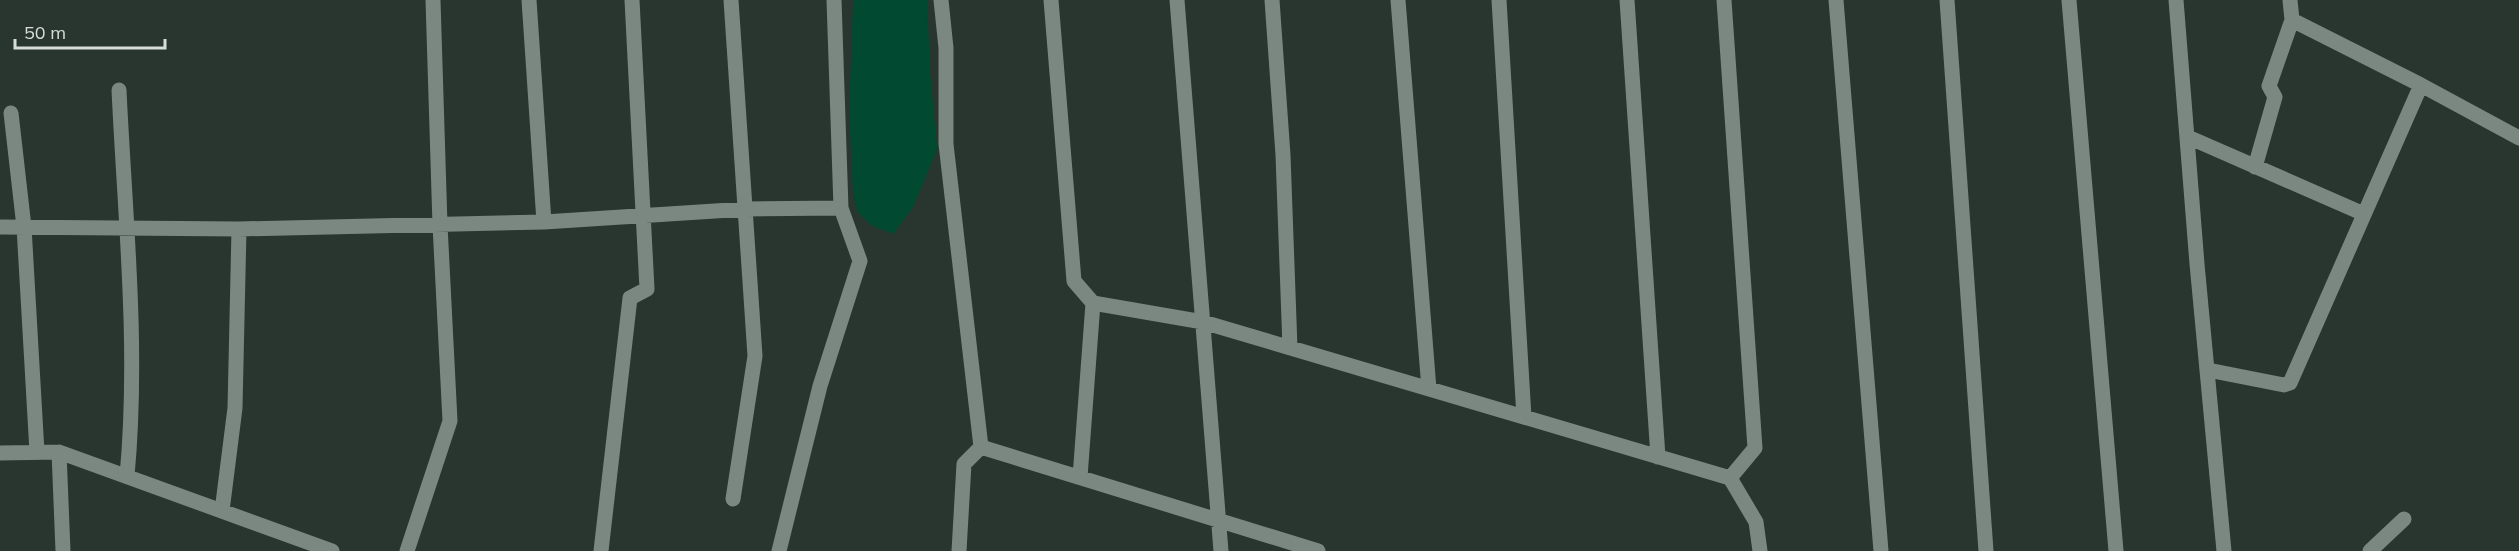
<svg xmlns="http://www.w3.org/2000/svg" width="2519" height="551" viewBox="0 0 2519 551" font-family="Mulish,sans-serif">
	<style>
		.green { fill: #014930 }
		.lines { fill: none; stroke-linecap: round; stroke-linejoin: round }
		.street { stroke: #7a8881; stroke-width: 15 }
	</style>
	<rect width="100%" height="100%" fill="#29352f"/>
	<path class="green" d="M853 0H927L930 73 937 149 913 207 893 234 872 226 857 212 853 195 849 111Z"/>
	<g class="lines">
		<path class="street" d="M529 0 544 222
			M731 0 755 356 733 499
			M941 0 946 48V144L981 447 964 464 959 551
			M1051 0 1074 281 1093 303 1080 477
			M1177 0 1221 551
			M1272 0 1283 155 1290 348
			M1398 0 1429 389
			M1499 0 1524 417
			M1627 0 1658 457
			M1724 0 1755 448 1730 478
			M1836 0 1881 551
			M1947 0 1986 551
			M2069 0 2116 551
			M2176 0 2197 264 2224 551
			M2292 20 2421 85 2519 138
			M119 90C125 218 139 348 127 476
			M11 113 24 227 37 452
			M2188 137 2364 214
			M2255 167 2275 97 2269 86 2292 20 2290 0
			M0 227 239 229 544 222 746 209 841 208
			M1093 303 1203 322 1730 478 1756 522 1760 551
			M2208 370 2284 385 2290 383 2421 85
			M981 447 1318 551
			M59 452 63 551
			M0 453 59 452 332 551
			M222 511 235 408 239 229
			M407 551 450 421 440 225 433 0
			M601 551 630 298 647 289 632 0
			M779 551 820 386 860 261 841 208 834 0
			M2370 551 2404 519"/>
	</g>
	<path d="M15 39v9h150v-9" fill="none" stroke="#d7deda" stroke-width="3"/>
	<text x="24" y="39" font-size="18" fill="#d7deda" stroke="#29352f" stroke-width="4.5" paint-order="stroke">50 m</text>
</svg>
